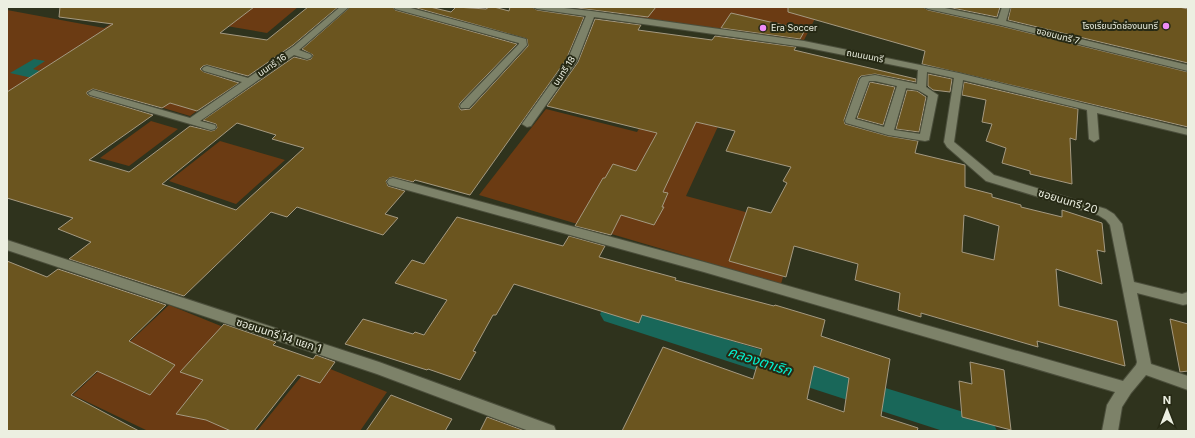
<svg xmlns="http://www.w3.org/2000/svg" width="1195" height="438" viewBox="0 0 1195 438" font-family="Inter,'Noto Sans Thai',sans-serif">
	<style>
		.green { fill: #6b3b13 }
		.water { fill: #196759 }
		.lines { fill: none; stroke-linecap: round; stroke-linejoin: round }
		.canal { fill: #196759; fill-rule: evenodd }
		.building { fill: #6b551f; stroke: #a49981; fill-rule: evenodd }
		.minor-casing { stroke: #4b4e3b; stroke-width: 2 }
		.minor { fill: #7d8269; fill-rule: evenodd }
		.poi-dot { fill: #ef8bf7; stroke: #262914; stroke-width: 1.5 }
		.labels { text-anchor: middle; stroke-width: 4; stroke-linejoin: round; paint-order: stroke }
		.far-poi-label { font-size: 9px; fill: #ecefe1; stroke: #262914; text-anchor: end }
		.far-street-label { font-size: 9px; fill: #ecefe1; stroke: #262914 }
		.street-label { font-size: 11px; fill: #ecefe1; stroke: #262914 }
		.near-water-label { font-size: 14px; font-style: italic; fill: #03f1d0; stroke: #262914 }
	</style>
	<rect width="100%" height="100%" fill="#2f331d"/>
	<path class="green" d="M138 7 7 126V10L104 28Z
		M209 7H298L267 33 191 20Z
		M637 7H821L804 40 629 17Z
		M199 80 228 88 190 116 160 107Z
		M667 81 732 96 686 196 797 226 781 284 479 195 546 109 637 132Z
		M151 121 178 129 129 166 100 158Z
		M220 141 285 160 236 204 169 181Z
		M169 305 307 361 249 431H148L73 395Z
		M313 362 387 392 360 431H257Z"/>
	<path class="water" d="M34 59 45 61 33 69 43 72 32 78 10 73Z"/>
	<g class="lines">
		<path class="canal" d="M612 304 983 418 993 422 997 431H943L604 321 600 314 604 307Z"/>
	</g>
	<path class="building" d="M60 7H254L220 33 267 40 308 7H338L293 45 248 76 207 65 203 66 200 69 204 72 239 83 197 111 170 103 162 108 93 89 87 92V94L90 96 153 115 89 160 129 172 190 126 211 131 215 130 217 128 216 124 203 120 294 57 307 60 311 59 313 55 302 49 350 7H393L395 10 517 44 460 103 459 107 461 110 470 109 528 46 527 39 413 7H430L451 12 456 7 486 9 489 7H494L509 11 510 7H532L537 10 584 17 566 60 470 195 415 180 413 182 393 177 389 178 386 181 388 186 405 191 385 214 398 218 383 235 297 207 287 217 271 212 184 296 69 259 91 242 58 229 73 218 7 198V92L113 24 59 17ZM237 123 276 135 272 139 304 148 236 210 162 184Z
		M569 7H656L648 17Z
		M788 7H923L928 10 1001 26 1188 72V127L922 64 925 51 788 12Z
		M947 7H1000L997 17Z
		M1011 7H1179L1188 9V63L1008 20Z
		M731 13 805 30 800 39 721 28Z
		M595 19 641 25 638 30 712 40 715 36 796 47 794 50 916 79V82L875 74 861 76 859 78 844 120 845 124 888 136 918 141 915 153 965 165V187L992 194V197L1021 205V207L1062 217V210L1102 223 1105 252 1097 250 1102 284 1056 269 1059 306 1117 321 1125 366 1037 341 1038 347 921 313V317L898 310 900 293 855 280 858 264 794 246 786 277 729 261 748 207 771 213 787 183 783 181 791 167 726 151 735 131 696 122 663 192 668 193 662 207H664L654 225 621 215 611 235 575 226 603 178H605L613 164 636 171 657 133 547 106 578 62ZM964 215 999 226 994 260 962 252Z
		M928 74 952 79 950 92 933 90 928 86Z
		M870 82 895 87 883 125 857 118Z
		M964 82 1078 109 1076 140 1070 138 1072 184 1030 174V171L1002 163 1006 148 986 141 992 124 982 122 986 100 962 95Z
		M907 90 917 91 926 97 919 132 896 129Z
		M457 217 563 246 569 236 605 246 599 257 676 278 675 280 774 306 775 305 825 320 821 336 890 359 881 416 918 428 917 431H622L663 347 753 379 762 349 642 315 639 323 514 284 496 315H493L473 351 476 352 460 380 428 369 427 370 345 344 363 319 413 334 415 332 424 335 447 300 395 283 412 260 424 264ZM814 366 849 378 844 412 807 399Z
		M7 261 47 277 58 269 166 305 129 341 175 365 150 395 97 371 71 395 139 431H7Z
		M1170 319 1188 324V371L1180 372Z
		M224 324 276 342 273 345 313 359 316 355 335 362 320 383 298 375 254 431H231L206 420 176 414 203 380 180 372Z
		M970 362 1004 370 1011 430 962 417 959 381 972 384Z
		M391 395 452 419 445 431H366Z
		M487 417 525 431H480Z"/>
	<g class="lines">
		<g class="minor-casing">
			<path id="minor" d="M340 7H349L299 50 310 54 312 56 310 58 307 59 294 55 200 121 215 125 216 127 215 129 211 130 90 95 88 93 93 90 190 118 242 82 204 71 202 69 204 67 207 66 248 78 294 46Z
				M394 7H407L526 39 527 45 469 108H461L460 106 461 104 519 44V43L395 9Z
				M533 7H555L591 11 804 41 959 73 1188 129V135L1097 113 1099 139 1094 142 1089 139 1087 110 963 80 954 142 994 175 1106 209 1114 214 1122 224 1134 282 1182 294 1188 292V304L1183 305 1137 293 1151 364 1188 376V390L1146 375 1131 393 1122 407 1118 431H1102L1107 405 1115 392 704 272 389 185 387 182 389 179 393 178 704 262 1123 381 1136 365 1137 362 1110 225 1106 220 1098 215 986 181 947 147 944 142 954 78 927 72 926 87 938 95 929 140 925 141 888 135 846 123 845 121 860 79 862 77 875 75 917 84 918 70 804 47 594 17 577 61 531 126 527 127 522 124 567 61 586 16 537 9ZM869 81H875L897 86 884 127 855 119ZM906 88 918 90 928 96 920 134 894 130Z
				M924 7H940L998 19 1002 7H1010L1006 21 1188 65V71L1001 25 928 9Z
				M7 240 379 362 554 426 556 431H529L377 374 7 250Z"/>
		</g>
		<use href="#minor" class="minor"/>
	</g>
	<g class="poi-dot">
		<circle cx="1166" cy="26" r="4"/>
		<circle cx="763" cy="28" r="4"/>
	</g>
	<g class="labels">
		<g class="far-poi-label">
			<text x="1158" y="29">โรงเรียนวัดช่องนนทรี</text>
			<text x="771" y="31" text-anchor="start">Era Soccer</text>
		</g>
		<g class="far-street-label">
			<text transform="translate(1058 36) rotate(14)" y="3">ซอยนนทรี 7</text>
			<text transform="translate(865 56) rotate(11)" y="3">ถนนนนทรี</text>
			<text transform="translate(272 65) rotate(-34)" y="3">นนทรี 16</text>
			<text transform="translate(564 71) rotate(-57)" y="3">นนทรี 18</text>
		</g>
		<g class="street-label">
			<text transform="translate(1068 201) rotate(17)" y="4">ซอยนนทรี 20</text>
			<text transform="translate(279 335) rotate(18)" y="4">ซอยนนทรี 14 แยก 1</text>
		</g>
		<g class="near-water-label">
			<text transform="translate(760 361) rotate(18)" y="5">คลองตาเริก</text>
		</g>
	</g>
	<rect width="1195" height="438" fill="none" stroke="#ecefe1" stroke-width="16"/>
	<g transform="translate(1167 410)" stroke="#262914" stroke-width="3" paint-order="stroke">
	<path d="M0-3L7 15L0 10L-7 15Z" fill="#ecefe1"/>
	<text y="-6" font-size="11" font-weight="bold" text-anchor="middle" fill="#ecefe1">N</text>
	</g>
</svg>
